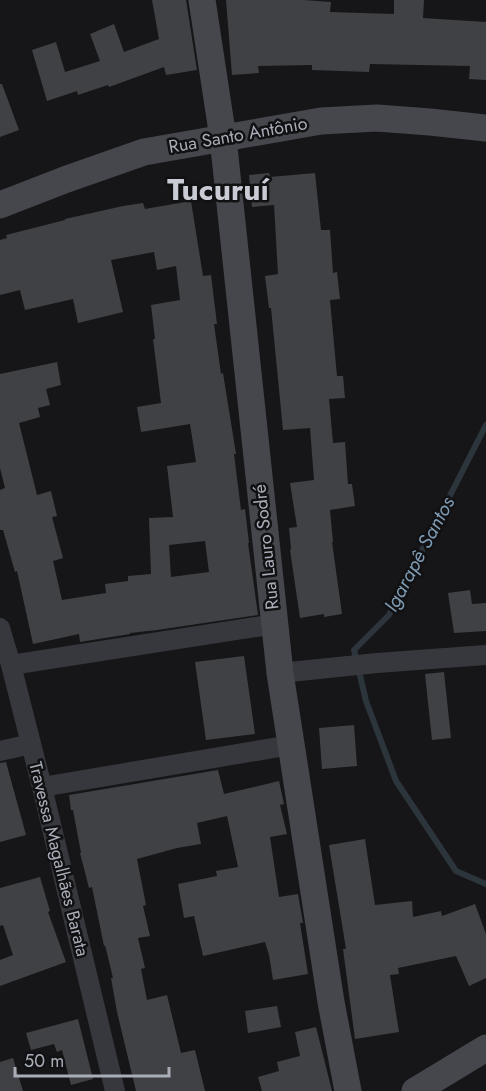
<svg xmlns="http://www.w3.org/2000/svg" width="486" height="1091" viewBox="0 0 486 1091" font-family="Jost,sans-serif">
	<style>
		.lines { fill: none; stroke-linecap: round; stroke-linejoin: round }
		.stream { stroke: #2c353c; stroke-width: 6 }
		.building { fill: #404145; fill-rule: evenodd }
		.street { stroke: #37383d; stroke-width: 20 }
		.secondary { stroke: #45474d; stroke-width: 27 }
		.labels { text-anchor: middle; stroke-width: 5; stroke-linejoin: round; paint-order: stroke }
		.street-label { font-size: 18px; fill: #a8adb8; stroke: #111113 }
		.water-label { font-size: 20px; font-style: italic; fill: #7f9bb3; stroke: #111113 }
		.town-label { font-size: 30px; font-weight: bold; fill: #c9ccd4; stroke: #111113 }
	</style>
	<rect width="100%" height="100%" fill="#161618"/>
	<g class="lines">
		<path class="stream" d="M486 425 389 615 354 650 366 701 396 781 456 871 486 884"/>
	</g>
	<path class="building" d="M152 0H186L197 70 166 75 164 67 109 87 108 85 78 95 77 91 47 101 32 50 56 42 65 72 100 61 90 34 114 24 124 52 159 39Z
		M226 0H304L331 2 330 12 394 14V0H424L423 18 486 22V80L469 79 470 66 370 64 369 72 312 70V65L258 66 259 73 232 75Z
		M0 84H2L19 130 0 137Z
		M269 173 270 177 315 173 321 230H330L333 273 337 272 340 299 330 300 337 376H343L345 398 329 399 333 443 345 442 348 484H352L355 506 330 510 333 542H332L342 614 324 617V614L300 618 290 550 291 549 289 528 297 527 290 483 314 480 310 428 283 430 271 308H269L265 276 278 274 274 205 252 207 249 175Z
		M191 201 203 276 211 275 217 324H214L221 374 223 373 236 454H234L241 510 245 509 249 543H248L258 615 157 630 130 633V634L80 642 79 634 33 644 17 571 15 572 3 530H0V490L5 488 0 468V374L57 362 61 385 46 389 50 405 38 408 40 417 19 423 37 495 51 491 57 516 52 517 63 558 53 561 62 600 106 593 105 584 128 581V576L151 574 149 518 173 517 167 466 196 462 190 424 141 432 137 407 161 403 153 339H155L151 305 180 300 176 266 157 270 154 252 111 260 123 312 78 323 73 299 25 310 20 290 0 295V240L7 238 6 235 65 220V219L123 206 143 203 145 209ZM205 541 209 572 171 577 169 545Z
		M470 590 472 604 486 603V631L454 633 448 593Z
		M244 656 255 734 206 740 195 662Z
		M444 672 451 738 432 740 425 674Z
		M354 725 357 766 322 769 319 728Z
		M6 762 26 835 0 842V763Z
		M218 770 224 794 279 781 284 804 280 805 287 834 270 837 279 897 298 894 303 923H300L308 974 273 980 269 955 265 942 203 956 194 916 184 918 178 884 217 876 216 871 238 867 227 816 197 823 201 844 177 848 137 859 146 905 143 906 150 936 138 938 145 968 141 969 147 1000 167 995 181 1053 195 1050 205 1091H136L117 1012 111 978H113L105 945 104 946 92 887 89 888 80 853H81L73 810H71L69 795Z
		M365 839 375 905 412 901 413 917 441 911 442 916 475 904 486 934V978L469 986 456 956 398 968 399 974 390 975 399 1032 355 1039 343 949H346L329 845Z
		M40 877 50 911 48 912 66 962 0 986V960L13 955 3 925 0 926V888Z
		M277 1006 281 1027 248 1033 245 1011Z
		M78 1019 93 1079 71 1085 62 1050 57 1052 54 1044 31 1050 26 1033Z
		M316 1027 332 1091H262L258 1077 279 1071 277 1062 300 1056 295 1032Z
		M13 1058 23 1091H0V1062Z"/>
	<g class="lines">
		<path class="street" d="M0 628 11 665 42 787 115 1091
			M11 665 275 624
			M280 673 377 663 486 655
			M0 751 31 744
			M42 787 291 745"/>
		<path class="secondary" d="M202 0 223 138 280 673 331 1002 348 1091
			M0 205 67 179 144 152 321 121 377 118 430 122 486 128
			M415 1091 486 1048"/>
	</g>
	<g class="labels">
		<g class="street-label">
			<text transform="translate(238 135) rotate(-10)" y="6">Rua Santo Antônio</text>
			<text transform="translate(266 547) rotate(-96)" y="6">Rua Lauro Sodré</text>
			<text transform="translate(59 859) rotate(76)" y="6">Travessa Magalhães Barata</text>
		</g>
		<g class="water-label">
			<text transform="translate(419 554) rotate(-62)" y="7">Igarapê Santos</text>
		</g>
		<g class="town-label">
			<text x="218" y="200">Tucuruí</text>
		</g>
	</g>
	<path d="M15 1067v9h154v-9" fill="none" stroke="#a8adb8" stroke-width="3"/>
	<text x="24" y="1067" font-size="18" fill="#a8adb8" stroke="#111113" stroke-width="4.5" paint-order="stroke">50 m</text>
</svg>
